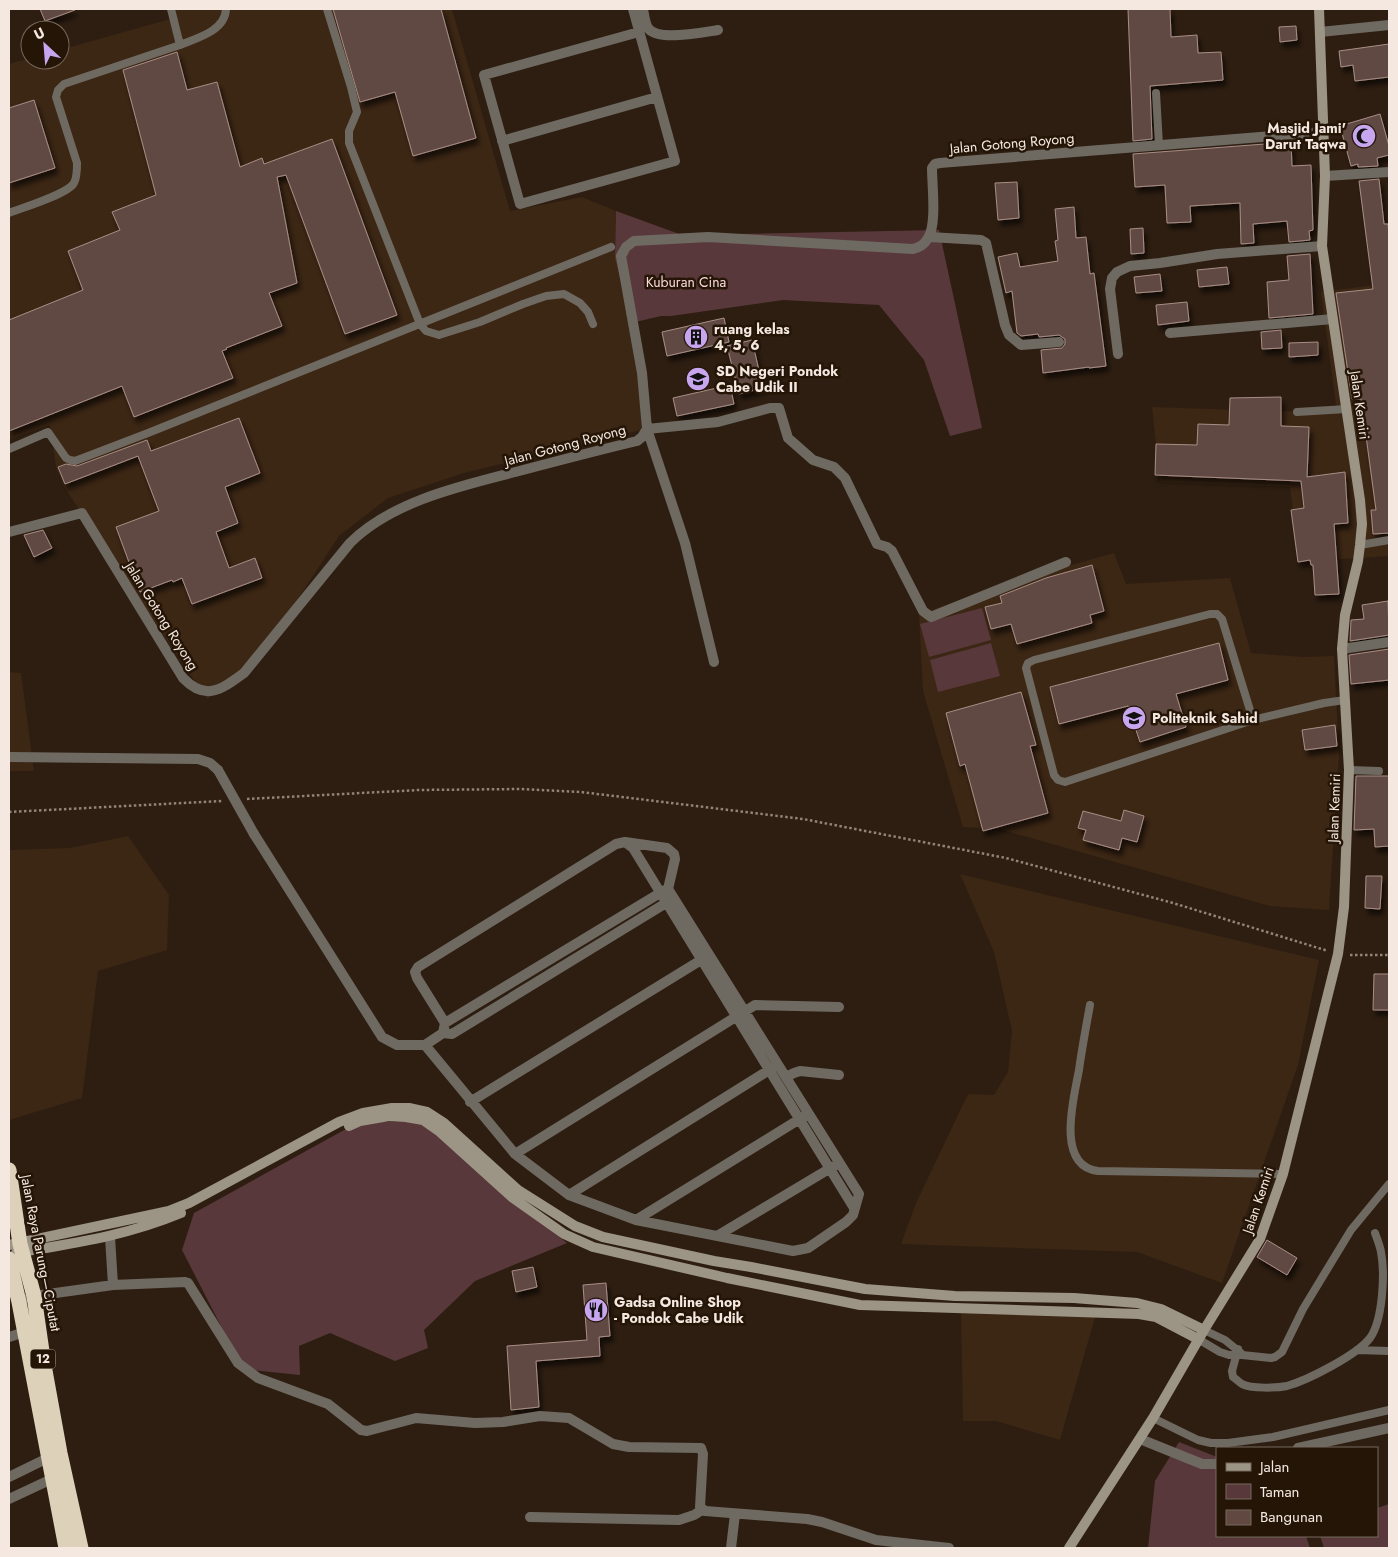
<svg xmlns="http://www.w3.org/2000/svg" width="1398" height="1557" viewBox="0 0 1398 1557" font-family="Jost,sans-serif">
	<style>
		.built { fill: #3c2614 }
		.green { fill: #58383b }
		.building { fill: #614942; stroke: #a88e86; filter: url(#shadow) }
		.lines { fill: none; stroke-linecap: round; stroke-linejoin: round }
		.path { stroke: #918479; stroke-width: 2.5; stroke-dasharray: 2.5 2.5; stroke-linecap: butt }
		.lane { stroke: #6f6a61; stroke-width: 8 }
		.street { stroke: #6f6a61; stroke-width: 10 }
		.secondary { stroke: #9c9485; stroke-width: 10 }
		.highway { stroke: #ded1ba; stroke-width: 15 }
		.street-bridge { stroke: #6f6a61; stroke-width: 10 }
		.labels { text-anchor: middle; stroke-width: 5; stroke-linejoin: round; paint-order: stroke }
		.shield { fill: #241507; stroke: #b6a99f; stroke-width: 1 }
		.shield-label { font-size: 12px; font-weight: bold; fill: #f4e8e0 }
		.poi-label { font-size: 14px; font-weight: bold; fill: #f4e8e0; stroke: #241507; text-anchor: start }
		.street-label { font-size: 14px; fill: #f4e8e0; stroke: #241507 }
		.park-label { font-size: 14px; fill: #fcd9db; stroke: #241507 }
	</style>
	<defs>
		<filter id="shadow"><feDropShadow dx="3" dy="5.5" stdDeviation="2.5" flood-color="#0009"/></filter>
	</defs>
	<rect width="100%" height="100%" fill="#2e1e11"/>
	<path class="built" d="M175 9H452L510 211 582 197 616 211 615 258 641 369V430L464 473 388 498 339 536 254 666 207 699 62 484 56 467 50 425 9 440V64L30 58V60H60V50L177 17Z
		M1389 283V556L1299 562 1290 487 1160 482 1152 407 1337 413 1321 292Z
		M1114 553 1126 584 1230 578 1251 653 1304 657 1334 656 1339 755 1329 910 1270 906 999 829 963 827 923 691 919 614 1025 578Z
		M9 672 21 673 34 771H9Z
		M128 836 169 895 167 950 98 971 82 1098 9 1120V850L70 848Z
		M960 874 1319 960 1298 1065 1222 1283 1137 1252 901 1244 916 1203 968 1094 994 1095 1008 1072 1012 1031 994 952Z
		M961 1309 1096 1314 1060 1440 996 1421H963Z"/>
	<path class="green" d="M616 211 682 235 939 230 982 428 950 436 924 360 879 305 783 300 671 316H661L631 323 615 258Z
		M982 608 991 640 929 657 920 624Z
		M991 643 1000 676 938 692 930 660Z
		M412 1120 434 1130 512 1199 567 1243 475 1281 424 1330 428 1348 395 1361 330 1333 299 1346 300 1375 243 1369 182 1250 194 1213 355 1124Z
		M1179 1442 1217 1457V1536H1306L1310 1548H1148L1155 1481Z
		M1389 1504V1548H1324L1320 1536H1377V1508Z"/>
	<path class="building" d="M40 9H75V10L45 21Z
		M333 9H441L476 138 413 156 395 92 360 102Z
		M1128 9H1170L1171 37 1197 35 1198 53 1221 52 1223 80 1150 86 1152 139 1133 141Z
		M1296 26 1297 40 1280 42 1279 27Z
		M1389 44V77L1355 81 1353 65 1341 67 1339 51Z
		M177 52 187 90 217 82 240 167 262 158 264 164 332 139 397 315 345 334 286 175 277 177 297 283 269 293 282 326 226 348 227 349 222 351 233 378 134 417 122 386 9 431V320L83 290 68 251 120 230 112 212 156 195 123 70Z
		M34 100 55 168 9 183V108Z
		M1380 114 1389 146V155L1377 158 1378 166 1358 167V164L1351 166 1340 126Z
		M1291 142 1292 166 1311 165 1313 230 1309 231 1310 240 1289 242 1287 221 1253 224 1254 243 1241 244 1240 203 1190 206 1191 222 1167 223 1165 185 1135 187 1133 154Z
		M1379 179 1384 224H1388L1389 234V533L1373 534 1371 510H1376L1361 399H1352L1336 293 1373 289 1359 181Z
		M1017 182 1019 218 998 220 995 183Z
		M1074 207 1076 238 1086 237 1090 274 1094 273 1106 366 1089 368V367L1043 373 1041 350 1062 348 1065 344V339L1059 335 1039 337 1038 334 1021 336 1017 333 1012 291 1006 293 998 257 1017 253 1020 267 1058 261 1055 241 1058 240 1055 209Z
		M1143 228 1144 253 1131 254 1130 229Z
		M1310 254 1313 314 1269 318 1267 282 1289 280 1287 256Z
		M1227 267 1229 284 1199 287 1197 270Z
		M1160 274 1162 291 1136 293 1134 277Z
		M1187 302 1189 321 1158 325 1156 305Z
		M724 318 729 342 667 356 662 332Z
		M1281 330 1282 348 1262 349 1261 332Z
		M752 340 763 388 739 394 727 346Z
		M1318 342V355L1289 357V343Z
		M730 385 734 404 677 416 673 398Z
		M1281 397V426L1309 427 1307 477 1345 472 1348 523 1334 524 1339 594 1315 595 1313 565H1311L1310 560 1298 562 1291 510 1304 508 1301 481 1155 475 1156 444 1197 445 1198 424 1229 425 1230 398Z
		M239 418 260 473 225 487 238 523 216 532 229 568 255 558 262 578 192 604 182 578 173 582 172 580 140 592 116 527 159 511 138 456 65 484 58 467 66 464 77 466 147 440 151 451Z
		M43 530 52 548 34 557 24 535Z
		M1092 565 1104 611 1090 615 1092 623 1017 644 1011 624 991 629 985 607 1002 603 1000 596 1046 578Z
		M1388 601 1389 635 1350 641 1351 620 1364 619 1362 605Z
		M1219 643 1228 680 1176 694 1186 727 1140 742 1128 706 1059 724 1050 687Z
		M1389 649V680L1351 684 1349 655Z
		M1021 692 1036 745 1030 746 1048 813 983 831 965 764 960 766 946 713Z
		M1335 725 1337 746 1305 750 1302 730Z
		M1356 776H1389V846L1375 847 1374 829 1354 830Z
		M1124 810 1144 816 1137 842 1122 838 1119 850 1083 840 1086 830 1078 828 1083 811 1121 821Z
		M1366 876H1382L1380 909 1365 908Z
		M1374 974H1389V1010H1373Z
		M1267 1240 1297 1258 1287 1275 1257 1257Z
		M533 1267 537 1287 516 1292 512 1271Z
		M606 1283 610 1336 599 1337 600 1356 536 1361 539 1407 511 1410 507 1346 587 1340 583 1285Z"/>
	<g class="lines">
		<path class="path" d="M247 799 419 790 521 789 581 792 803 819 1006 858 1173 903 1328 951
			M9 812 222 801
			M1350 955H1389"/>
		<path class="lane" d="M327 9 351 87 357 112 349 131V143L420 324 426 331 439 335 480 322 523 304 546 296 564 294 580 303 588 312 593 324
			M180 45C197 38 225 31 226 9
			M1156 93 1159 145
			M9 213C22 208 68 194 74 183 77 178 77 169 77 163L56 97 58 90 64 84 180 45 171 9
			M1297 412 1347 409
			M9 449 48 432 66 458 70 460 75 461 148 433 611 247
			M1360 545 1389 540
			M1253 720 1222 619 1217 614H1210L1034 660 1028 663 1026 668 1054 775 1058 780 1065 782 1253 720 1324 703 1345 700
			M1349 770 1379 771
			M1090 1005C1086 1027 1082 1048 1079 1070 1074 1097 1055 1166 1098 1171L1283 1174
			M1204 1330 1225 1340 1241 1353
			M1198 1339 1220 1352 1229 1355H1242L1271 1358 1275 1357 1282 1352 1303 1309 1351 1230 1389 1184
			M1238 1349 1232 1371 1233 1377C1236 1379 1239 1382 1242 1384 1251 1389 1277 1388 1287 1386 1308 1380 1357 1355 1370 1338 1383 1320 1385 1273 1381 1252 1380 1246 1377 1239 1375 1233
			M1357 1350 1389 1351
			M1153 1418 1198 1440 1211 1443H1228L1273 1437 1389 1410"/>
		<path class="street" d="M633 9 675 161 520 204 484 75 639 32
			M643 9C644 14 645 23 648 28 657 42 704 32 718 30
			M1320 32 1389 25
			M502 141 657 97
			M1325 176 1389 172
			M929 237 981 240 986 243 1005 325 1009 335 1021 345 1059 342
			M1170 333 1333 319
			M1118 354 1110 289 1112 278 1117 272 1130 266 1160 263 1217 254 1322 246
			M9 532 82 513 183 678C206 702 222 689 244 673L350 543C393 500 465 485 523 470 561 460 599 450 637 441L642 437 647 429 642 373 621 256 626 247 634 241 708 237 913 249C920 247 924 245 928 238 937 224 932 186 932 168L935 164 940 163 1323 132
			M1342 649 1389 642
			M714 662 685 543 647 429 718 422 770 408H779L788 438 813 460 834 467 845 478 877 544 887 547 892 551 923 611 931 617 1066 562
			M9 757 198 759 210 763 218 770
			M254 834 382 1037 397 1045H425L515 1154 569 1195 636 1220 793 1251 808 1248 846 1222 853 1215 859 1194 668 889 675 859 674 854 667 848 625 842
			M445 1023 665 890
			M443 1033 445 1023 417 978 415 972 418 967 616 844 625 842 633 848 854 1208
			M425 1045 443 1033 452 1034 671 900
			M786 1077 794 1073 800 1071 839 1075
			M470 1102 706 957
			M515 1154 755 1005 839 1007
			M569 1195 774 1067
			M636 1220 803 1117
			M717 1236 834 1166
			M110 1237 113 1285 185 1282 188 1283 238 1363 258 1378 328 1404 361 1430 367 1431 416 1418 475 1423 503 1422 540 1416 569 1418 613 1444 629 1447 701 1448 703 1454 700 1507 705 1511 807 1519 822 1522 876 1540 949 1548
			M29 1298 34 1296 113 1285
			M9 1337 31 1330
			M1140 1439 1202 1464H1217
			M1298 1448 1389 1428
			M9 1477 52 1456
			M9 1499 56 1477
			M530 1517 679 1520 694 1515 702 1510
			M731 1548 735 1514"/>
		<path class="secondary" d="M349 1126 360 1121 389 1116 406 1117 423 1120 440 1132 513 1198 564 1234 593 1247 727 1278 860 1305 1139 1314 1156 1317 1198 1339
			M9 1245 169 1211 189 1203 339 1122 363 1113 392 1108H409L427 1112 444 1123 518 1190 575 1226 603 1237 714 1261 751 1267 865 1289 955 1296 1074 1298 1137 1303 1161 1309 1204 1330
			M16 1253C74 1243 126 1236 181 1213
			M1069 1548 1153 1418 1204 1330 1260 1239 1283 1174 1338 954 1344 907 1349 770 1342 649 1345 615 1358 561 1360 545 1362 524 1360 500 1322 246 1325 176 1319 9"/>
		<path class="highway" d="M9 1170 20 1244 34 1296 44 1365 60 1453 81 1548
			M9 1259 19 1302 66 1548"/>
		<path class="street-bridge" d="M218 770 254 834"/>
	</g>
	<defs>
		<g id="mosque-disc" transform="scale(1.25)"><circle r="9.5" fill="#c8a6ef" stroke="#241507"/><path d="M3.5-4.9A6 6 0 1 0 3.5 4.9A5 5 0 1 1 3.5-4.9Z" fill="#111"/></g>
		<g id="building-disc" transform="scale(1.25)"><circle r="9.5" fill="#c8a6ef" stroke="#241507"/><path d="M-4-6H4V6H1V3H-1V6H-4ZM-2.5-4.3h1.7v1.8h-1.7ZM.8-4.3h1.7v1.8H.8ZM-2.5-1h1.7V.8h-1.7ZM.8-1h1.7V.8H.8Z" fill="#111"/></g>
		<g id="school-disc" transform="scale(1.25)"><circle r="9.5" fill="#c8a6ef" stroke="#241507"/><path d="M0-5L7-2L0 1L-7-2ZM-4 1L0 2.5L4 1V4Q0 6-4 4Z" fill="#111"/></g>
		<g id="university-disc" transform="scale(1.25)"><circle r="9.5" fill="#c8a6ef" stroke="#241507"/><path d="M0-5L7-2L0 1L-7-2ZM-4 1L0 2.5L4 1V4Q0 6-4 4Z" fill="#111"/></g>
		<g id="restaurant-disc" transform="scale(1.25)"><circle r="9.5" fill="#c8a6ef" stroke="#241507"/><path d="M-5-6h1v4h1v-4h1v4h1v-4h1v5L-1.5 .5V6h-2V.5L-5-1ZM5-6V6H3V1.5H1.5Q1.5-4 5-6Z" fill="#111"/></g>
	</defs>
	<g fill-rule="evenodd">
		<use href="#mosque-disc" x="1364" y="136"/>
		<use href="#building-disc" x="696" y="337"/>
		<use href="#school-disc" x="698" y="379"/>
		<use href="#university-disc" x="1134" y="718"/>
		<use href="#restaurant-disc" x="596" y="1310"/>
	</g>
	<g class="labels">
		<rect class="shield" x="30.5" y="1349.5" width="25" height="19" rx="4"/>
		<g class="shield-label">
			<text x="43" y="1363">12</text>
		</g>
		<g class="poi-label">
			<text x="1346" y="133" text-anchor="end">Masjid Jami'<tspan x="1346" dy="16">Darut Taqwa</tspan></text>
			<text x="714" y="334">ruang kelas<tspan x="714" dy="16">4, 5, 6</tspan></text>
			<text x="716" y="376">SD Negeri Pondok<tspan x="716" dy="16">Cabe Udik II</tspan></text>
			<text x="1152" y="723">Politeknik Sahid</text>
			<text x="614" y="1307">Gadsa Online Shop<tspan x="614" dy="16">- Pondok Cabe Udik</tspan></text>
		</g>
		<g class="street-label">
			<text transform="translate(1012 143) rotate(-5)" y="5">Jalan Gotong Royong</text>
			<text transform="translate(1360 405) rotate(82)" y="5">Jalan Kemiri</text>
			<text transform="translate(565 445) rotate(-15)" y="5">Jalan Gotong Royong</text>
			<text transform="translate(162 616) rotate(58)" y="5">Jalan Gotong Royong</text>
			<text transform="translate(1334 808) rotate(-88)" y="5">Jalan Kemiri</text>
			<text transform="translate(1258 1200) rotate(-71)" y="5">Jalan Kemiri</text>
			<text transform="translate(41 1253) rotate(79)" y="5">Jalan Raya Parung—Ciputat</text>
		</g>
		<g class="park-label">
			<text x="686" y="287">Kuburan Cina</text>
		</g>
	</g>
	<rect width="1398" height="1557" fill="none" stroke="#f4e8e0" stroke-width="20"/>
	<rect x="1216" y="1447" width="162" height="90" fill="#241507" stroke="#77695e"/>
	<rect x="1226" y="1463" width="25" height="8" fill="#9c9485" stroke="#77695e"/>
	<text x="1260" y="1472" font-size="15" fill="#f4e8e0">Jalan</text>
	<rect x="1226" y="1484" width="25" height="15" fill="#58383b" stroke="#77695e"/>
	<text x="1260" y="1497" font-size="15" fill="#f4e8e0">Taman</text>
	<rect x="1226" y="1510" width="25" height="15" fill="#614942" stroke="#77695e"/>
	<text x="1260" y="1522" font-size="15" fill="#f4e8e0">Bangunan</text>
	<g transform="translate(45 45) rotate(334)"><circle r="24" fill="#241507" stroke="#77695e"/>
	<path d="M0-4L9 19L0 12L-9 19Z" fill="#c8a6ef"/>
	<text y="-8" font-size="14" font-weight="bold" text-anchor="middle" fill="#f4e8e0">U</text>
	</g>
</svg>
